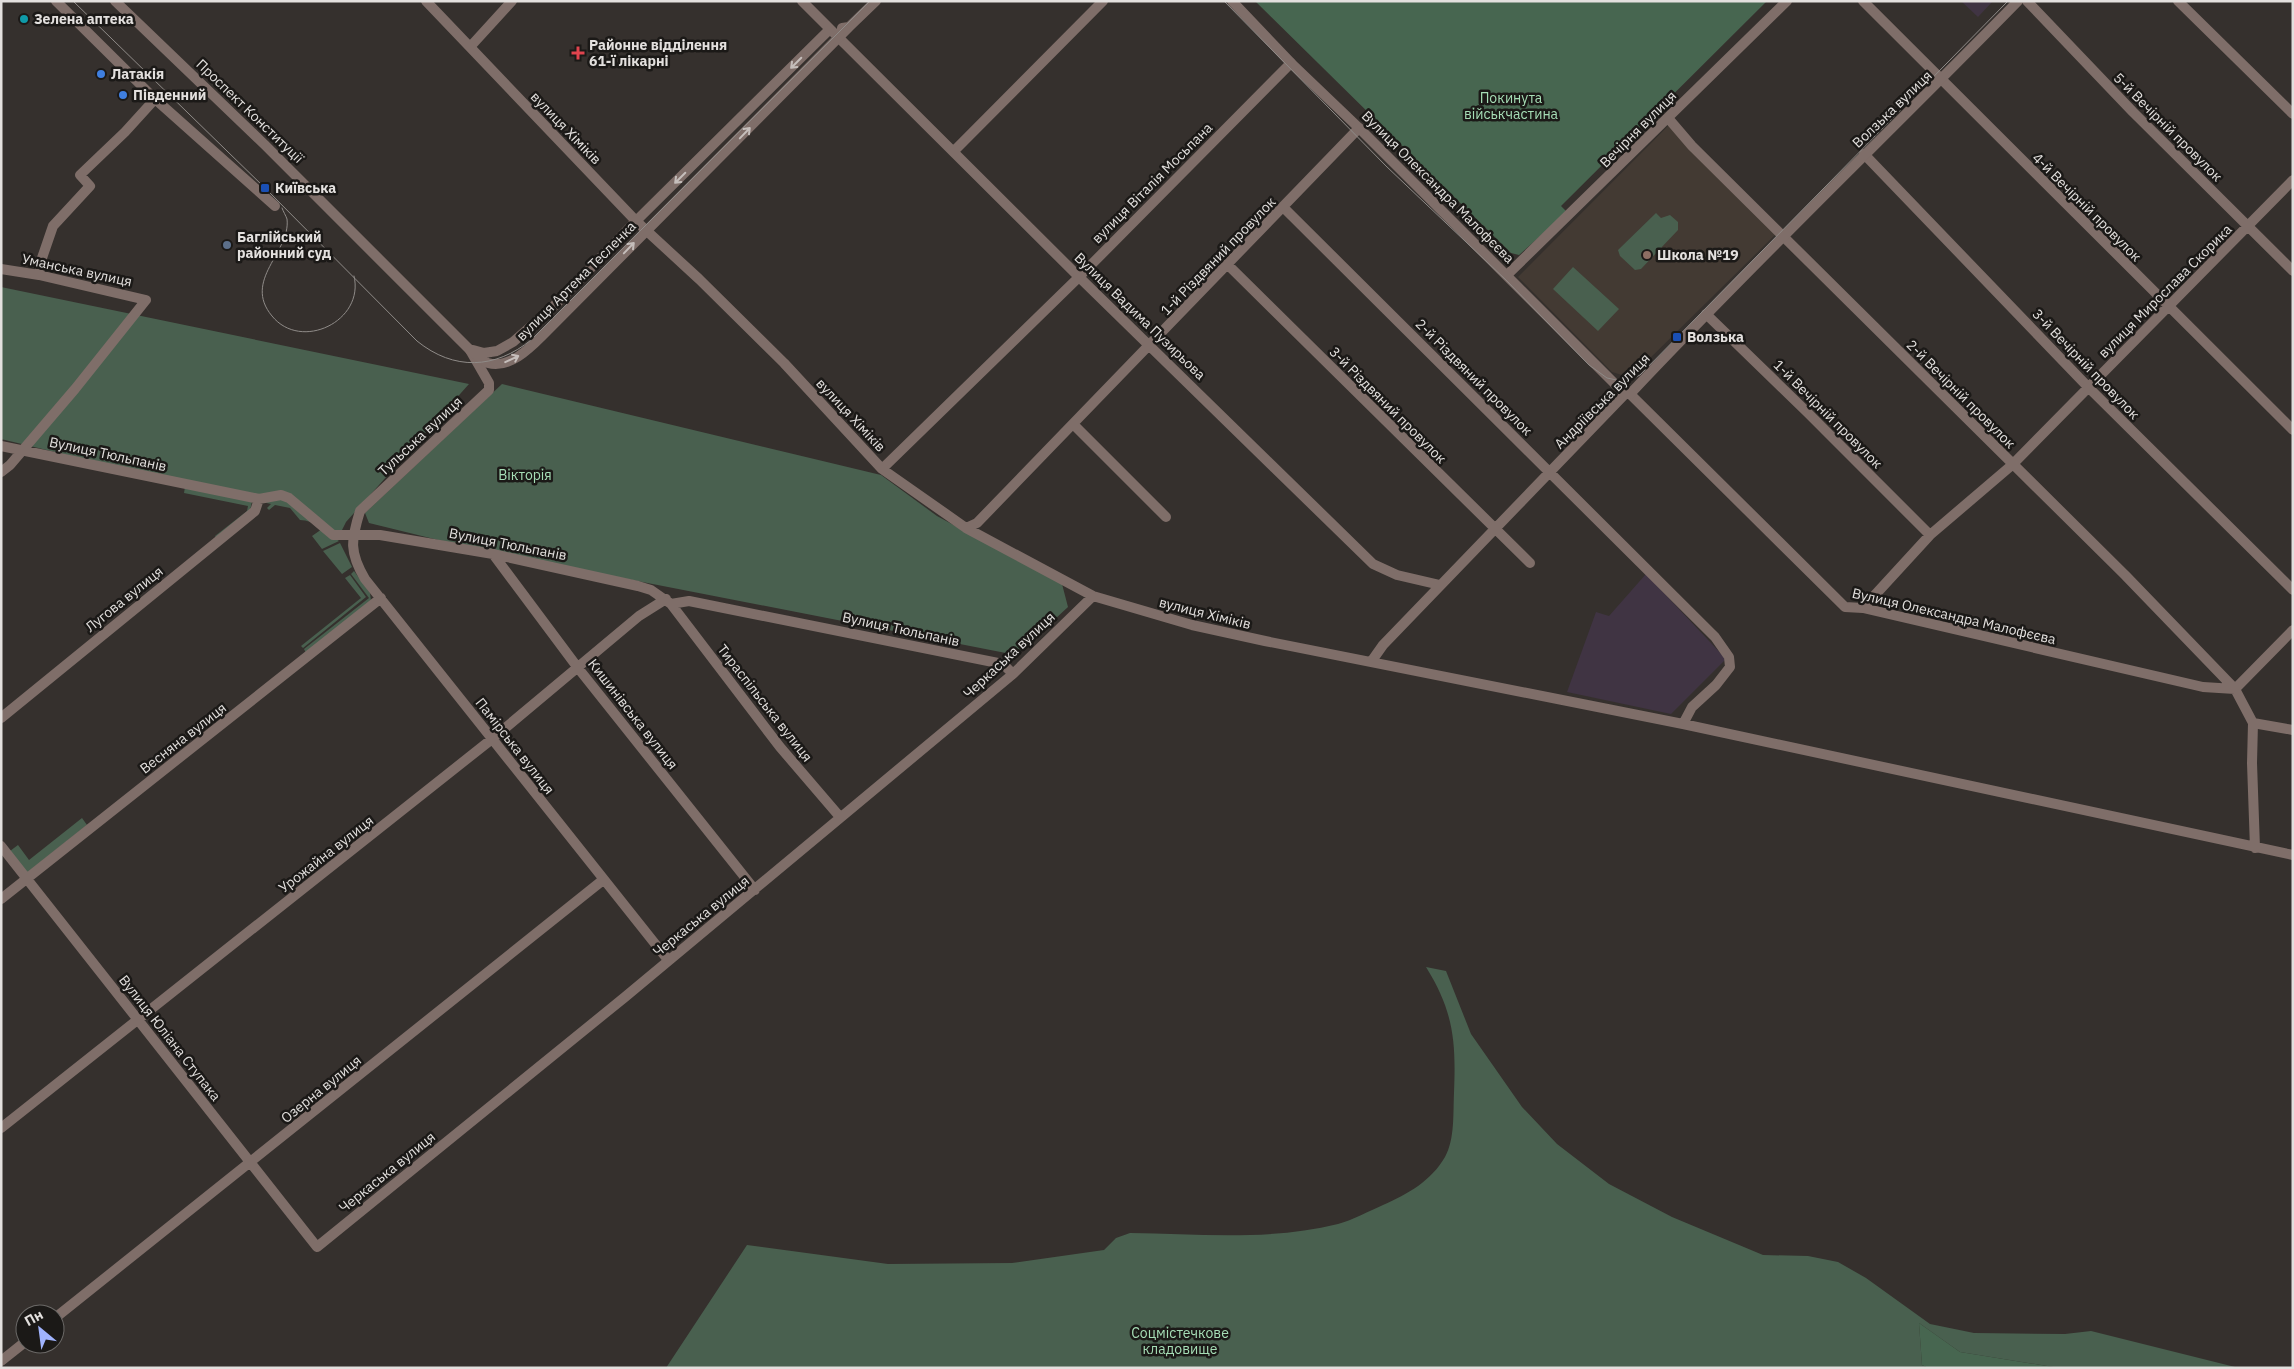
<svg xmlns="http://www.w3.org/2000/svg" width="2294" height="1369" viewBox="0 0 2294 1369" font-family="'IBM Plex Sans',sans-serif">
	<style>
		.built { fill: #433a33 }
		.industrial { fill: #403443 }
		.green { fill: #49604f }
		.forest { fill: #476650 }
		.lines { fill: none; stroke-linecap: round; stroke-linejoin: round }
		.minor { stroke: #7f6e69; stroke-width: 10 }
		.tertiary { stroke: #7f6e69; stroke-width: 10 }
		.tram { stroke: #8f8b88; stroke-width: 1 }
		.oneway { stroke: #c5bebb }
		.culture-dot { fill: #0f9aa8; stroke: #1b1917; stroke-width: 2 }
		.health-dot { fill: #e0444e; stroke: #1b1917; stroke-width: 2 }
		.shop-dot { fill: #3f7fe0; stroke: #1b1917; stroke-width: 2 }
		.transit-dot { fill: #1a4fb4; stroke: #1b1917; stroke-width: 2 }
		.service-dot { fill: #5c6f8a; stroke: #1b1917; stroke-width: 2 }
		.education-dot { fill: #8d6e63; stroke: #1b1917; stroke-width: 2 }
		.labels { text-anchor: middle; stroke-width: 5; stroke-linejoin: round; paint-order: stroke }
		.poi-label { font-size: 14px; font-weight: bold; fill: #e3e0de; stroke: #1b1917; text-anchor: start }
		.park-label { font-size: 14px; fill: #a6deb6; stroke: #1b1917 }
		.street-label { font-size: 14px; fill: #e3e0de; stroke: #1b1917 }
	</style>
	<rect width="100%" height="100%" fill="#35302d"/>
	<path class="built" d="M1669 125 1776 234 1639 369 1625 376 1612 372 1518 277Z"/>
	<path class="industrial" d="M1961 1H1993L1978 17Z
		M1646 574 1726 659 1671 714 1567 692 1596 612 1609 616Z"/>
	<path class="green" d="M1656 213 1661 218 1670 215 1678 222V230L1641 269 1635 270 1620 256 1618 250Z
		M1573 267 1619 309 1598 331 1553 289Z
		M1 287 469 384 346 522 341 532C327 533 315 520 300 520L290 508 275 505 269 510 267 508 271 504 1 439Z
		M502 384 881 475 937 516 1062 584 1068 607 1016 655 479 550 369 523 365 513Z
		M185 487 252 501 250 511 216 538 215 536 247 511 248 506 184 493Z
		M322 529 339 541 322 549 312 536Z
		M340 543 352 567 342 574 323 551Z
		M354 571 370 593 371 601 306 653 304 649 369 598 351 574Z
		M350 575 366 597 303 648 301 646 361 598 345 578Z
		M82 818 87 825 27 873 10 851 18 845 29 860Z
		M1426 967 1446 971 1471 1034 1522 1107 1557 1144 1609 1184 1672 1217 1763 1255 1808 1256 1838 1262 1866 1278 1930 1324 1974 1333 2065 1334 2091 1331 2239 1368 2053 1367 1960 1352 1919 1323 1922 1365 1928 1368H666L747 1245 888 1264 1012 1263 1104 1250 1116 1238 1130 1233C1199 1234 1270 1241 1338 1224 1353 1220 1369 1211 1383 1205 1408 1194 1431 1181 1445 1157 1455 1139 1453 1113 1454 1093 1456 1042 1454 1012 1426 967Z"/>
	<path class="forest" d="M1255 1H1767L1561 206 1567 212 1519 255 1511 253Z
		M1919 1323 1960 1352 2053 1367 2068 1368H1928L1922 1365Z"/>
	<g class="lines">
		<path class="minor" d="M56 1 155 99 275 206
			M426 1 636 221 699 279 784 363 882 469 966 528 1093 596 1192 625 1265 641 1683 724 2293 855
			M1863 1 2293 430
			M2027 1 2133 112 2293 271
			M2178 1 2293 114
			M838 37 1079 277 1373 564 1397 575 1440 585
			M470 47 512 1
			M1668 118 1692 146 2125 575 2235 689 2253 723 2252 763 2255 848
			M954 151 1103 1
			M1864 154 2089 388 2293 590
			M1284 208 1715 637 1729 657 1730 667 1716 685 1692 707 1683 724
			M1228 265 1530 563
			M1 269 39 275 146 300 75 389 10 465 1 472
			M39 275 42 258 53 226 90 186 80 175 125 132 155 99
			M1507 275 1787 1
			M1706 314 1808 413 1930 535
			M470 350 489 383V390L360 511C351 540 349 552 365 579L668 960
			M1630 394 1845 607 1863 608 2203 687 2235 689
			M1073 424 1166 517
			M1 446 259 499 281 495 289 498 333 535H380L493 554 638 586 651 590 671 604 689 601 1003 664 1013 674
			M882 469 1079 277 1291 63
			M966 528 977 523 1359 128
			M493 554 578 668 755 890
			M671 604 780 747 840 817
			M1863 608 1930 535 2012 465 2293 180
			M1371 662 1383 645 1625 394
			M2235 689 2293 630
			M1 718 255 511 259 499
			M2253 723 2293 730
			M1 846 317 1247 625 997 1013 674 1093 596
			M1 899 381 598
			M1 1128 492 739 639 616 666 599
			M55 1318 603 880
			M1 1361 25 1342"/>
		<path class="tertiary" d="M115 1 265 145 469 349C475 353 482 361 488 363 509 369 529 349 542 336L849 27
			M802 1 835 34
			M1232 1 1291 63 1359 128 1625 394H1630C1756 260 1889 133 2018 1
			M842 28 849 27 876 1
			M473 350 484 353 497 351 513 342 552 308 636 221 830 29"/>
		<path class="tram" d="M73 1 265 188 417 341C454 371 495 369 531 340L870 1
			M1224 1 1386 166 1506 280 1589 365 1607 378 1626 382 1640 375 2008 1
			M282 208C283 211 286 216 287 219 291 252 242 280 272 316 301 352 365 321 354 276"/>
	</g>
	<defs><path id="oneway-shaft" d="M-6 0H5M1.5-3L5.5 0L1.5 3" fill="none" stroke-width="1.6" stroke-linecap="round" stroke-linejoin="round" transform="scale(1.25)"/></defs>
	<g class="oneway">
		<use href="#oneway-shaft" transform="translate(796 63) rotate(135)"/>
		<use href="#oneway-shaft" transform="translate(745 133) rotate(-46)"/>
		<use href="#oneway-shaft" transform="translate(680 178) rotate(135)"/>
		<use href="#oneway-shaft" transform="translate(629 248) rotate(-46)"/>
		<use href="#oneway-shaft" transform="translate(512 359) rotate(-25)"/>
	</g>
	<circle class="culture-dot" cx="24" cy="19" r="5"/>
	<path class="health-dot" d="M575.5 45.5h5v5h5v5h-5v5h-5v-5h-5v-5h5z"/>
	<g class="shop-dot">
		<circle cx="101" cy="74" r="5"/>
		<circle cx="123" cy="95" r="5"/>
	</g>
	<g class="transit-dot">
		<rect x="260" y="183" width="10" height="10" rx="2.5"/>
		<rect x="1672" y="332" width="10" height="10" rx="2.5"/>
	</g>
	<circle class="service-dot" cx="227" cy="245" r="5"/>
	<circle class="education-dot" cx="1647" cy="255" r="5"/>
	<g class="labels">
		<g class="poi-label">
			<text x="34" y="24">Зелена аптека</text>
			<text x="589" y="50">Районне відділення<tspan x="589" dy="16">61-ї лікарні</tspan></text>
			<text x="111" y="79">Латакія</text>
			<text x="133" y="100">Південний</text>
			<text x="275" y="193">Київська</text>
			<text x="237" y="242">Баглійський<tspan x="237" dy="16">районний суд</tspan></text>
			<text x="1657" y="260">Школа №19</text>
			<text x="1687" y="342">Волзька</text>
		</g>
		<g class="park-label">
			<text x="1511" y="103">Покинута<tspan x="1511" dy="16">військчастина</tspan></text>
			<text x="525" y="480">Вікторія</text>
			<text x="1180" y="1338">Соцмістечкове<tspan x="1180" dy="16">кладовище</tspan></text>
		</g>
		<g class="street-label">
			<text transform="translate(1892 109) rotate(-44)" y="5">Волзька вулиця</text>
			<text transform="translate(250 111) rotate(44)" y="5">Проспект Конституції</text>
			<text transform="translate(2168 127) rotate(45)" y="5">5-й Вечірній провулок</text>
			<text transform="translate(566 128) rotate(46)" y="5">вулиця Хіміків</text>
			<text transform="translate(1638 129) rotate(-45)" y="5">Вечірня вулиця</text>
			<text transform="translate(1152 183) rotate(-45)" y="5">вулиця Віталія Мосьпана</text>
			<text transform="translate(1438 187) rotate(45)" y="5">Вулиця Олександра Малофєєва</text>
			<text transform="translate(2087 207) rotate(45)" y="5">4-й Вечірній провулок</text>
			<text transform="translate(1218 256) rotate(-46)" y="5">1-й Різдвяний провулок</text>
			<text transform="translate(77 270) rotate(12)" y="5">Уманська вулиця</text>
			<text transform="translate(576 281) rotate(-45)" y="5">вулиця Артема Тесленка</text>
			<text transform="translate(2165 291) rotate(-45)" y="5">вулиця Мирослава Скорика</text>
			<text transform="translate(1140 316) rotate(44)" y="5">Вулиця Вадима Пузирьова</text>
			<text transform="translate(2086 364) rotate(46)" y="5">3-й Вечірній провулок</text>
			<text transform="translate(1474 377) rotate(45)" y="5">2-й Різдвяний провулок</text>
			<text transform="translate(1961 394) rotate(45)" y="5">2-й Вечірній провулок</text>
			<text transform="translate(1602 401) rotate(-45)" y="5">Андріївська вулиця</text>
			<text transform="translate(1388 405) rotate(45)" y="5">3-й Різдвяний провулок</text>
			<text transform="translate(1828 414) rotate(45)" y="5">1-й Вечірній провулок</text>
			<text transform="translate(851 415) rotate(47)" y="5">вулиця Хіміків</text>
			<text transform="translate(420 436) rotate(-43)" y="5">Тульська вулиця</text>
			<text transform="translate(108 454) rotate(12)" y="5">Вулиця Тюльпанів</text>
			<text transform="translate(508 544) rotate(11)" y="5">Вулиця Тюльпанів</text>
			<text transform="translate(124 599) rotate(-39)" y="5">Лугова вулиця</text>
			<text transform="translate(1205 613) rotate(14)" y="5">вулиця Хіміків</text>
			<text transform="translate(1954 616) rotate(13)" y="5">Вулиця Олександра Малофєєва</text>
			<text transform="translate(901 629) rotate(12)" y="5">Вулиця Тюльпанів</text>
			<text transform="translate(1009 655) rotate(-43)" y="5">Черкаська вулиця</text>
			<text transform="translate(765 703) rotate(52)" y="5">Тираспільська вулиця</text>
			<text transform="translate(633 714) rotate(52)" y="5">Кишинівська вулиця</text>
			<text transform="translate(183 738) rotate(-38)" y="5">Весняна вулиця</text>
			<text transform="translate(515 746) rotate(52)" y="5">Памірська вулиця</text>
			<text transform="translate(326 854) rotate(-38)" y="5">Урожайна вулиця</text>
			<text transform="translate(701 916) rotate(-39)" y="5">Черкаська вулиця</text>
			<text transform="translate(170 1038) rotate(52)" y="5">Вулиця Юліана Ступака</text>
			<text transform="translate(321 1089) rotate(-39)" y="5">Озерна вулиця</text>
			<text transform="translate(387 1172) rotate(-39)" y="5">Черкаська вулиця</text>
		</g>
	</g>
	<rect width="2294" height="1369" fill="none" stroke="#e3e0de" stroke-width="5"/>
	<g transform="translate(40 1329) rotate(331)"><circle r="24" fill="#1b1917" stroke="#6b6967"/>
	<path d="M0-4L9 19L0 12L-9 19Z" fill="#a0b3fd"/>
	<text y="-8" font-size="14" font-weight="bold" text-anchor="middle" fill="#e3e0de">Пн</text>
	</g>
</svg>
